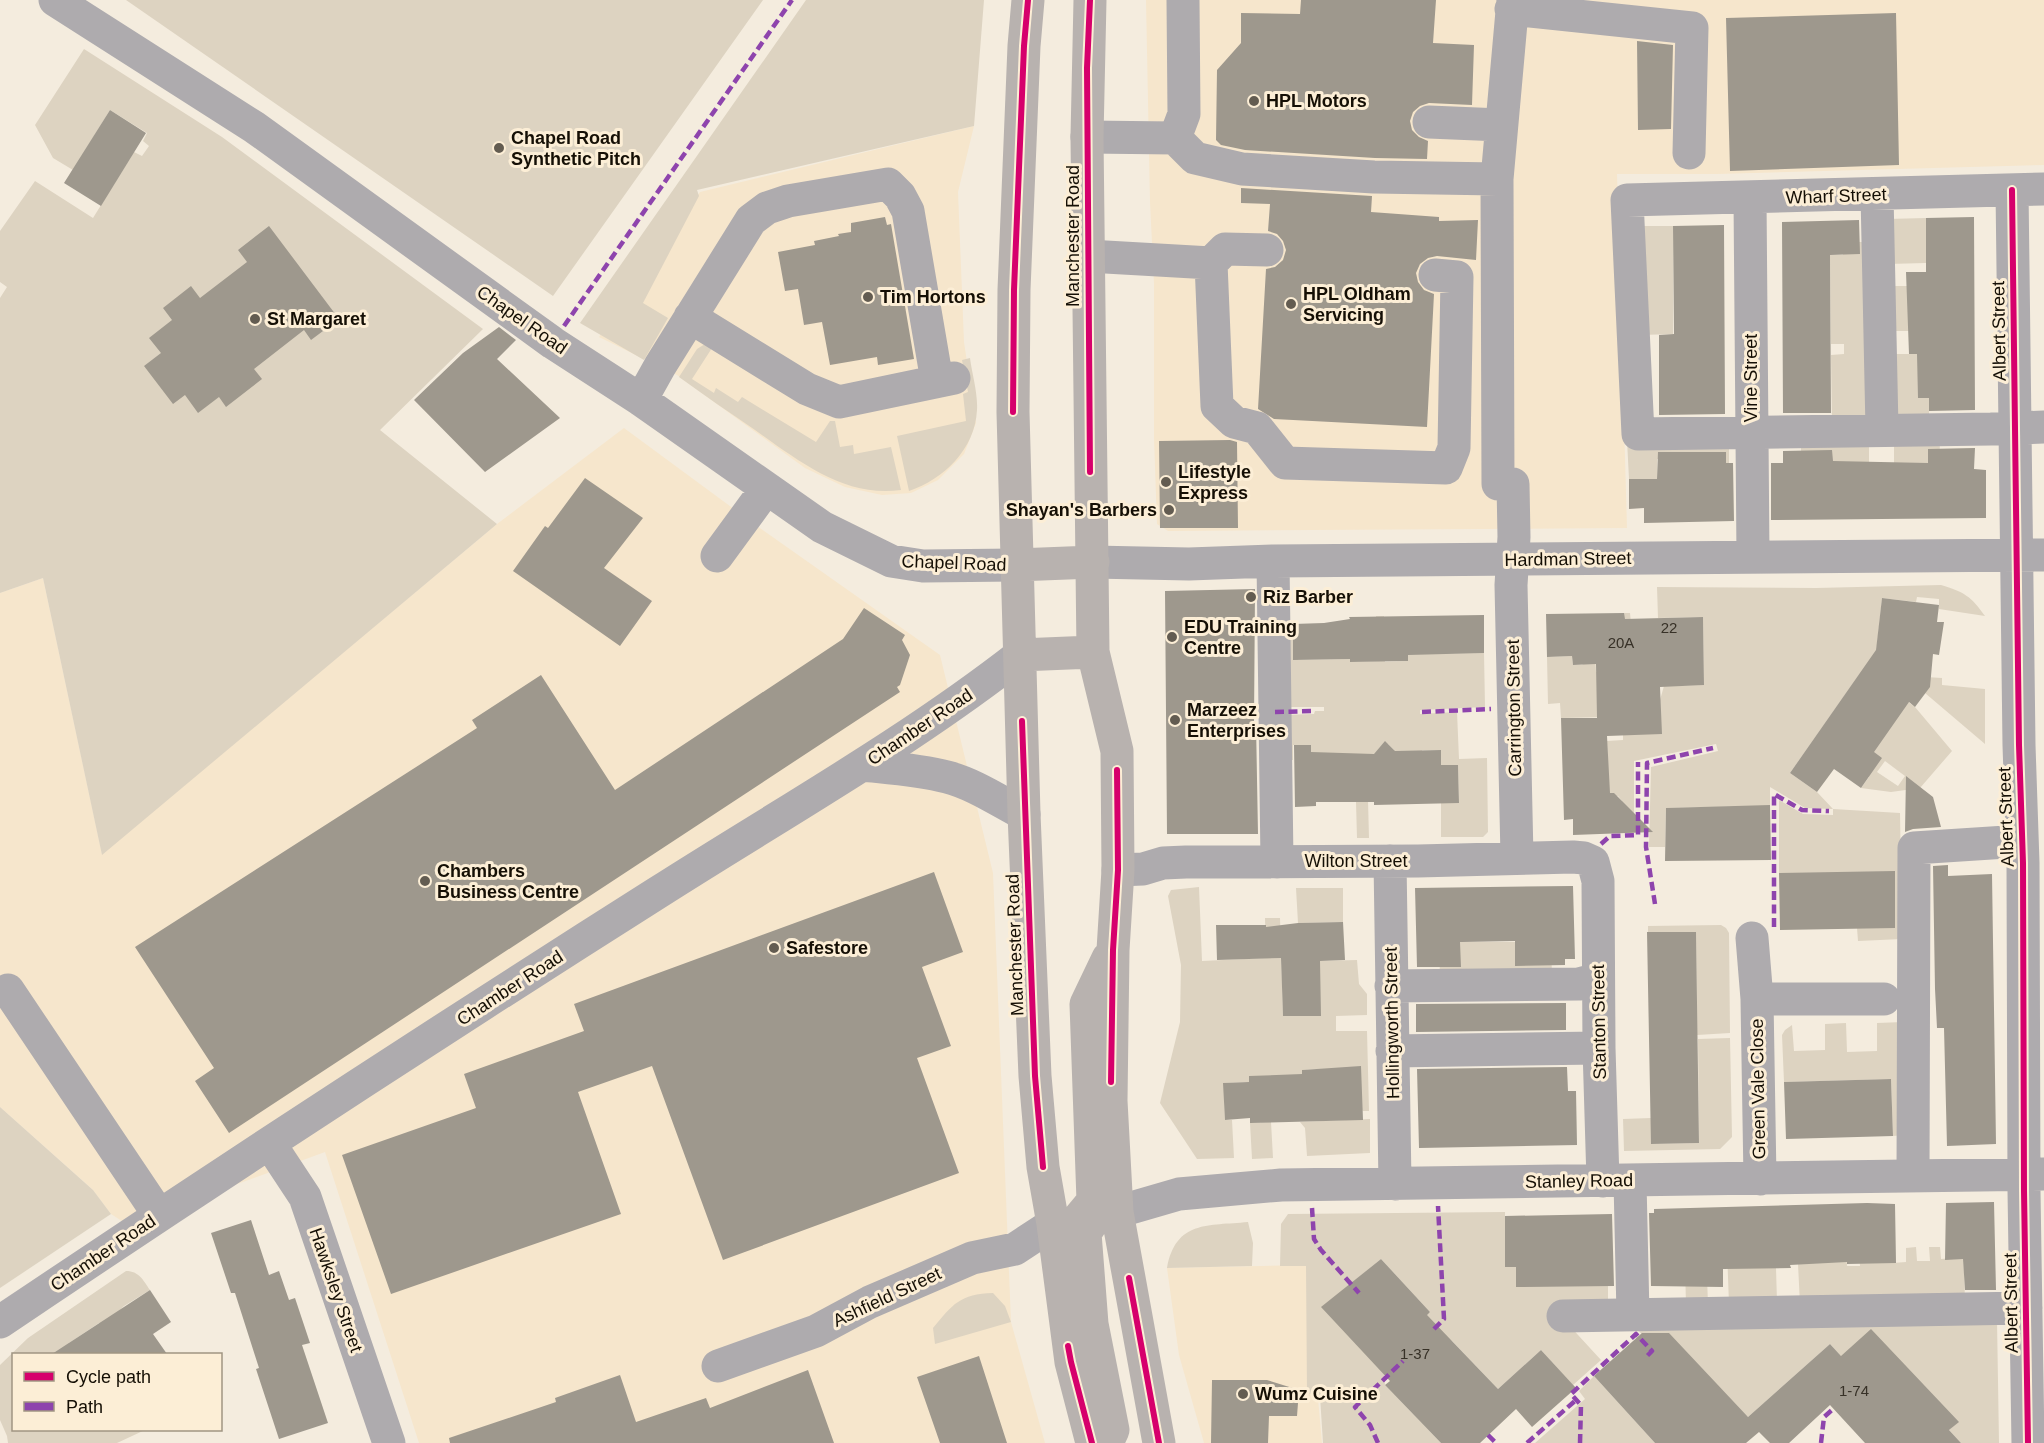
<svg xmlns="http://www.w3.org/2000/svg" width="2044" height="1443" viewBox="0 0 2044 1443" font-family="Helvetica,sans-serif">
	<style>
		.built { fill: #f6e6cc }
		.green { fill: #ddd3c1; fill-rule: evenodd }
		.building { fill: #9e988d }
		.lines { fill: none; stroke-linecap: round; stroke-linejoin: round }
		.minor { stroke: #aeabae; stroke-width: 33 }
		.highway { stroke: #b8b2af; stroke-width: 33 }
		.quiet { stroke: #8e44ad; stroke-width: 4.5; stroke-dasharray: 9 4.5; stroke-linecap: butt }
		.cycleway-casing { stroke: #fceed6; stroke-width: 10 }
		.cycleway { stroke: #d6006c; stroke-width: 6 }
		.poi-dot { fill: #635c51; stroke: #fceed6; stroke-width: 2 }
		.labels { text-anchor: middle; stroke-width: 6; stroke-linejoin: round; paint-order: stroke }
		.number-label { font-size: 15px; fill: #373127 }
		.poi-label { font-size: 18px; font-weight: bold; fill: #150f05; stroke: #fceed6; text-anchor: start }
		.street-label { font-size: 18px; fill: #150f05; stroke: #fceed6 }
	</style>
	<rect width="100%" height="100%" fill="#f4ecde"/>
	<path class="built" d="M1146 0H2044V165L1717 174H1617L1627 528 1168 531 1157 524 1154 438V283L1150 202Z
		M974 126 958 192 964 342 976 423 964 454 938 480 911 493 882 495 845 487 805 468 677 375 599 337 700 192Z
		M624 428 757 526 940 655 993 873 1011 1322 1045 1443H419L325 1152 229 1187 148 1238 111 1214 92 1189 0 1107V593L43 578 102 854 497 524Z
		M1306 1265 1322 1443H1204L1179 1355 1167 1268Z"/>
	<path class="green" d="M126 0H763L553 296Z
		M806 0H984L974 126 697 190 699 196 643 303 668 318 644 360 580 323Z
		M84 49 222 137 483 329 380 430 497 524 102 855 43 578 0 593V298L7 287 0 282V231L35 181 93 218 134 152 142 156 149 146 143 141 147 133 110 110 73 170 53 158 35 125Z
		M1926 218V263L1888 264 1887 219Z
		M1637 226H1673V334L1641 335Z
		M1843 242H1870L1872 423 1832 424 1831 355 1844 354V344H1831L1830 255H1843Z
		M1889 286H1928L1915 331H1889Z
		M705 344 712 348 692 379 714 393 716 388 738 402 742 397 816 442 830 421H835L840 447 853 445 854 454 891 447 901 490C845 498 799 461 755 430 730 413 704 395 679 377L697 349Z
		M1890 354H1928L1918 398H1929V423H1891Z
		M970 358C972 374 978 393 977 410 975 449 944 479 909 491L897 436 966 421 963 394 968 392 962 360Z
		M1729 439V476L1689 459H1657V479H1629L1627 440Z
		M1869 439V474H1801V440Z
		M1894 439H1940L1939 472 1894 473Z
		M1941 585C1964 592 1971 596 1985 616L1939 609V599L1917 597 1916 602 1882 598 1875 664 1926 677 1942 678V685L1985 689V744L1925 693 1889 688 1915 707 1952 751 1920 788 1891 792 1861 788 1869 777 1858 768 1902 706 1859 675 1790 773 1817 792 1833 809 1900 813 1902 939 1858 941 1857 928H1884L1779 874V800L1803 814 1833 815V809L1805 808 1770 787V806L1666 808 1665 847H1649L1651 767 1718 751 1716 744 1634 761V833H1615L1614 820 1573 822V819L1609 818 1622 811V801L1618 796H1609L1607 741 1623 740V724L1606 717 1561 718 1560 703 1548 704 1547 657 1572 656 1573 665H1582L1595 654 1596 672 1625 671 1624 613H1630L1642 734H1661L1660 700 1664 686 1704 685 1703 617 1658 618 1657 587 1816 588ZM1885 761 1905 776 1898 786 1877 772Z
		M1376 616H1384L1385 662 1408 661V654L1484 653 1485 707 1420 710V714L1457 712 1459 759 1487 758 1488 832 1483 837H1441V803L1459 802 1458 765H1441V750H1422V761L1394 757V750L1388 744 1382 745 1367 763 1369 838H1357L1356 802 1311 759V745H1293V760H1288L1282 715 1314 714 1315 711H1324V707H1283L1282 624H1297L1298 660 1350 659V662L1377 661Z
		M1199 887 1202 961 1266 958 1265 918H1280L1283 1016H1298L1320 961 1357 960 1359 984 1367 994V1015L1336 1016V1031H1367L1369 1111H1363L1318 1069 1302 1070 1303 1085 1249 1076V1082L1224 1083 1225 1120H1232L1234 1158 1197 1159 1160 1103 1180 1022 1181 965 1168 896 1171 890Z
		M1296 888H1343V922L1298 923Z
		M1721 925 1726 928 1729 933 1730 1033 1697 1035 1696 932H1648V926Z
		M1439 942H1551L1552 975 1440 977Z
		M1903 1022 1905 1135 1893 1136 1891 1079 1784 1082 1782 1035 1785 1030 1792 1025 1794 1051 1825 1050V1024L1846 1023 1847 1052 1877 1051V1023Z
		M1730 1038 1732 1137 1720 1149 1624 1151 1623 1119 1651 1118V1144L1699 1143 1698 1039Z
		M0 1107 93 1190 111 1214 0 1288Z
		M1370 1119V1153L1307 1156 1305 1128 1300 1122Z
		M1271 1122 1273 1158 1252 1159 1250 1123Z
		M1505 1212V1267H1516V1287H1530L1531 1267 1608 1285V1305L1567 1323 1601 1360 1573 1385 1541 1350 1498 1389 1453 1342 1423 1318 1430 1312 1381 1259 1354 1281 1384 1374 1385 1385 1441 1443H1323L1320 1396 1307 1393 1306 1266H1280L1281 1224 1288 1214Z
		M1248 1222 1253 1243 1252 1266 1167 1268C1176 1220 1208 1226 1248 1222Z
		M1963 1246 1965 1299 1800 1304 1798 1264 1846 1249 1847 1266H1860L1859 1249 1893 1263 1906 1262V1248L1916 1247 1917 1261H1930L1929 1247H1940L1941 1259 1954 1258Z
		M1727 1250 1776 1268 1777 1302 1729 1304Z
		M1706 1251 1708 1304 1686 1305 1685 1264Z
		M126 1271C139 1271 143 1280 150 1290L124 1306 102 1328 99 1323 69 1343 72 1347 60 1354H14V1430H145L117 1443H8L7 1436 0 1420V1365L28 1338Z
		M993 1293 1005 1306 1011 1322 935 1344 933 1328C953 1304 960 1294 993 1293Z
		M1997 1320 1999 1443H1961L1949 1430 1958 1422 1841 1356 1830 1344 1748 1417 1660 1353 1631 1323Z
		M1594 1376 1655 1443H1535L1585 1399 1579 1391Z"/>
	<path class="building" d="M1301 0H1436L1433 43 1474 45 1472 105 1429 103 1420 106 1413 112 1410 121 1412 130 1419 137 1428 141 1427 159 1375 158 1245 150 1221 145 1216 140 1217 70 1241 43V13L1300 14Z
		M1896 13 1899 165 1730 171 1726 18Z
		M1637 41 1673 45 1671 129 1638 130Z
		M110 110 146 133 101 206 64 183Z
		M1241 188 1372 196 1371 212 1439 217V221L1478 220 1476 260 1437 256 1428 258 1420 264 1416 273 1418 282 1424 290 1434 294 1427 427 1274 419 1258 409 1266 269 1275 267 1283 260 1286 250 1283 241 1277 234 1268 231 1270 204 1241 203Z
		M885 217 887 225 891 224 914 359 878 365 877 357 830 365 822 322 804 325 798 289 785 291 778 252 815 245 814 241 839 236 838 234 851 232V223Z
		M1974 217 1975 410 1929 411V398H1918L1917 354H1909L1906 272H1926V218Z
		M1859 220 1860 254 1830 255 1831 413H1783L1782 222Z
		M1724 225 1725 414 1659 415V335L1674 334 1673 226Z
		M269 226 339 319 311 340 304 330 254 369 262 379 226 407 219 397 198 413 185 395 173 404 144 366 161 353 149 338 172 320 163 308 191 286 200 298 247 262 238 250Z
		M499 327 516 340 497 359 560 418 485 472 414 400 463 353Z
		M1230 440 1237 442 1238 528H1160L1159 441Z
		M1975 448 1974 469 1986 470V518L1771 520V463H1783V451L1832 450 1833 461 1928 463V449Z
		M1658 452H1726V463H1733L1734 521 1644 523V508L1629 509V479H1657Z
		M585 478 643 518 604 568 652 601 620 646 513 571 545 526 548 528Z
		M1255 589 1254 723H1256L1258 834H1167L1165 591Z
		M1882 598 1939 605 1937 622H1944L1939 655 1933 654 1930 687 1915 707 1909 702 1874 752 1882 758 1861 788 1834 769 1817 792 1790 773 1876 650Z
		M864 608 905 635 902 640 910 655 900 685 897 687 900 692 229 1133 195 1081 214 1068 135 947 477 728 472 720 541 675 615 790 843 639Z
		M1624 613 1625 619 1703 617 1704 685 1660 687 1662 734 1607 736 1610 793H1614L1653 832 1573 835V819L1564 820 1561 718H1597L1596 664 1573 665 1572 656 1547 657 1546 614Z
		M1484 615V653L1408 655V661L1350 662V659L1293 660V624L1324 623 1350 619 1349 617Z
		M1385 741 1395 751 1441 750V765H1458L1459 803 1374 805V802H1316V806L1295 807 1294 745H1311V752L1374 754Z
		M1906 776 1933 797 1941 827 1913 829 1905 832Z
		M1770 805 1771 860 1665 861 1666 808Z
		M1948 865V876L1992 874 1996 1144 1947 1146 1944 1028H1937L1935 989 1933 866Z
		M1895 871V928L1780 930 1779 873Z
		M934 872 963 952 922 967 951 1046 917 1058 959 1173 723 1260 652 1066 578 1092 621 1214 391 1294 342 1155 476 1108 464 1074 584 1031 574 1004Z
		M1573 886 1575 959H1565V965L1515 966V941L1462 942H1460L1461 967H1417L1415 888Z
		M1343 922 1345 960 1320 961 1321 1016H1283L1281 958 1217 960 1216 925H1266V927L1298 923Z
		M1647 932H1696L1699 1143 1651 1144Z
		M1566 1003V1030L1416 1032V1004Z
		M1361 1066 1363 1120 1250 1123V1118L1225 1120 1223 1083 1249 1082V1076L1302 1074V1070Z
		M1567 1067 1568 1091H1576L1577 1145 1419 1148 1417 1069Z
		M1891 1079 1893 1136 1786 1139 1784 1082Z
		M1994 1202 1996 1290H1965L1963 1259 1945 1260 1946 1203Z
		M1867 1203 1895 1204 1896 1263 1847 1264V1262L1790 1265 1791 1268 1723 1269V1287L1651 1286 1649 1213H1654V1209Z
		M1612 1214 1614 1286 1516 1287V1267H1505V1216Z
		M251 1220 269 1275 279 1271 289 1300 295 1298 310 1343 302 1345 328 1423 279 1439 256 1369 259 1368 235 1293H231L211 1233Z
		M1381 1259 1430 1312 1427 1315 1498 1389 1541 1350 1576 1388 1532 1427 1516 1409 1480 1443H1441L1385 1385 1390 1381 1321 1307Z
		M150 1290 171 1322 153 1334 167 1354H52Z
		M1871 1329 1959 1422 1949 1430 1961 1443H1865L1830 1405 1789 1443H1770L1759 1432 1746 1443H1655L1594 1376 1642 1333H1669L1748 1417 1830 1344 1841 1356Z
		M979 1356 1007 1443H940L917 1377Z
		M808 1370 834 1443H450L449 1438 556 1402 555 1398 620 1375 636 1422 706 1398 710 1408Z
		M1212 1380H1267L1299 1390 1297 1416H1269L1268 1443H1211Z"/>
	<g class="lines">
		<path class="minor" d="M55 0 254 127 553 343 641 400 822 527 891 561 923 566 1016 565
			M1513 0 1497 179 1498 484H1513L1514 537 1511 585 1517 857
			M1511 9 1692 28 1689 153
			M1429 122 1501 125
			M1087 137 1175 138 1195 158 1242 169 1374 177 1497 179
			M1175 138 1184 114 1183 0
			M2044 189 1627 200 1638 434 1991 429 2044 427
			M2012 190 2019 745 2023 863 2024 1191 2028 1443
			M1877 194 1882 429
			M1750 198 1753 557
			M1088 256 1211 263 1217 406 1234 422 1257 428 1285 463 1446 468 1454 448 1457 277 1435 275
			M1211 263 1225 249 1267 250
			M690 317 807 389 839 402 954 378
			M641 400 660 366 751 220 767 208 788 201 888 184 900 196 908 211 937 381
			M717 556 766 489
			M1273 561 1277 862
			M1093 562 1189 564 1273 561 2044 555
			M863 765C891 768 920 770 947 777 974 784 999 801 1024 814
			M1390 861 1395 1184
			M1118 870 1143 869 1163 863 1186 862 1418 861 1573 857 1584 858 1593 862 1598 881 1599 1048 1603 1181
			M1752 938 1757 999 1760 1179
			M1391 986 1579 984 1598 979
			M8 990 159 1215
			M1757 999H1884
			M1392 1051 1599 1048
			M270 1144 305 1197 389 1443
			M1913 1176 1914 848 2022 841
			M1630 1181 1633 1315
			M1117 1212 1179 1194 1281 1185 2044 1174
			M1563 1316 2026 1308
			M0 1322C217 1176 436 1033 657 893 779 815 906 744 1020 655
			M718 1366 816 1331 870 1302 972 1258 1015 1249 1053 1224"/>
		<path class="highway" d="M1028 0 1024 46 1014 290 1013 412 1024 814 1035 1076 1043 1167 1053 1224 1071 1362 1092 1443
			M1090 0 1087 137 1093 652 1117 751 1118 870 1113 950 1111 1101 1117 1212 1159 1443
			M1016 565 1093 562
			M1020 655 1093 652
			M1097 1215 1085 1233 1092 1324 1113 1430 1107 1443
			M1078 1219 1093 1201 1086 1004 1108 958"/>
		<path class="quiet" d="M564 326 792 0
			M1275 712 1312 711
			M1422 712 1491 709
			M1601 844 1610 836 1638 835V762
			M1655 904 1646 847 1647 763 1713 748
			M1774 927V794L1802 810 1829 811
			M1312 1208 1314 1239 1321 1250 1359 1293
			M1434 1329 1444 1319 1438 1206
			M1488 1435 1496 1443
			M1378 1443 1370 1425 1355 1407 1403 1361
			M1527 1443 1576 1400
			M1580 1443 1581 1405 1571 1394 1636 1334 1652 1351 1647 1356
			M1821 1443 1824 1417 1833 1409"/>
		<g class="cycleway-casing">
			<path id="cycleway" d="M1090 0 1087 68 1090 472
				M2012 190 2019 745 2023 863 2024 1191 2028 1443
				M1013 412 1014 290 1024 46 1028 0
				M1022 721 1035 1076 1043 1167
				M1111 1082 1113 950 1118 870 1117 770
				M1129 1278 1159 1443
				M1068 1346 1071 1362 1092 1443"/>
		</g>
		<use href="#cycleway" class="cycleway"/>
	</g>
	<g class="poi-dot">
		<circle cx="1254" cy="101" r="6"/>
		<circle cx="499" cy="148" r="6"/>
		<circle cx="868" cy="297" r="6"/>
		<circle cx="1291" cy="304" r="6"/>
		<circle cx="255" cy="319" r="6"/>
		<circle cx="1166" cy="482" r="6"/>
		<circle cx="1169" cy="510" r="6"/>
		<circle cx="1251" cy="597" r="6"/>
		<circle cx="1172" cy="637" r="6"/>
		<circle cx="1175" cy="720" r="6"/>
		<circle cx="425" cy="881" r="6"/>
		<circle cx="774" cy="948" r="6"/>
		<circle cx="1243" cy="1394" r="6"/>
	</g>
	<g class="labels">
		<g class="number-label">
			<text x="1669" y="633">22</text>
			<text x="1621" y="648">20A</text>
			<text x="1415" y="1359">1-37</text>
			<text x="1854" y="1396">1-74</text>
		</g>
		<g class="poi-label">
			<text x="1266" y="107">HPL Motors</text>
			<text x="511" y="144">Chapel Road<tspan x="511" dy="21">Synthetic Pitch</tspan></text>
			<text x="1303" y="300">HPL Oldham<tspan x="1303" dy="21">Servicing</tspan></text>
			<text x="880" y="303">Tim Hortons</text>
			<text x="267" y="325">St Margaret</text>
			<text x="1178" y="478">Lifestyle<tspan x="1178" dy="21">Express</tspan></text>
			<text x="1157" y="516" text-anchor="end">Shayan's Barbers</text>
			<text x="1263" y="603">Riz Barber</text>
			<text x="1184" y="633">EDU Training<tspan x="1184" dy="21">Centre</tspan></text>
			<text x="1187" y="716">Marzeez<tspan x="1187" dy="21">Enterprises</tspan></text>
			<text x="437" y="877">Chambers<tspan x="437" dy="21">Business Centre</tspan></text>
			<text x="786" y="954">Safestore</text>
			<text x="1255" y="1400">Wumz Cuisine</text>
		</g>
		<g class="street-label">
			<text transform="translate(1836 196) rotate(-2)" y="6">Wharf Street</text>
			<text transform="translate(1073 236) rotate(-90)" y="6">Manchester Road</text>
			<text transform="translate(522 320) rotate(35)" y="6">Chapel Road</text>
			<text transform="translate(1999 331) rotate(-91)" y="6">Albert Street</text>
			<text transform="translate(1751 378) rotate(-90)" y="6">Vine Street</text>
			<text transform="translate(1568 559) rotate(-1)" y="6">Hardman Street</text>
			<text transform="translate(954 563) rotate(2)" y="6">Chapel Road</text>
			<text transform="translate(1514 708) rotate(-91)" y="6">Carrington Street</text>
			<text transform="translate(920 727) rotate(-34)" y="6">Chamber Road</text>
			<text transform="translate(2006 817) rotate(-92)" y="6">Albert Street</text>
			<text x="1356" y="867">Wilton Street</text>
			<text transform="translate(1015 945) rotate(-92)" y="6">Manchester Road</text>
			<text transform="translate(510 988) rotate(-33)" y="6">Chamber Road</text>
			<text transform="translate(1599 1022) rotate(-91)" y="6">Stanton Street</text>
			<text transform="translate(1392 1023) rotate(-91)" y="6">Hollingworth Street</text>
			<text transform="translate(1758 1089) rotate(-91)" y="6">Green Vale Close</text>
			<text transform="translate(1579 1181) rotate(-1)" y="6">Stanley Road</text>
			<text transform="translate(103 1253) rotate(-34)" y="6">Chamber Road</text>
			<text transform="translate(336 1290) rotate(71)" y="6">Hawksley Street</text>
			<text transform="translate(887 1297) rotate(-25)" y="6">Ashfield Street</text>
			<text transform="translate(2011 1303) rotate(-91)" y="6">Albert Street</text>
		</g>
	</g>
	<rect x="12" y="1353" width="210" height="78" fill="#fceed6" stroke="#a09582" stroke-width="1.5"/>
	<rect x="24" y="1372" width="30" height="9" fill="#d6006c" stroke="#a09582" stroke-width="1.5"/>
	<text x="66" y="1383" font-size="18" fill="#150f05">Cycle path</text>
	<rect x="24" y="1402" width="30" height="9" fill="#8e44ad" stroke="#a09582" stroke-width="1.5"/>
	<text x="66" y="1413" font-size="18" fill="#150f05">Path</text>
</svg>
